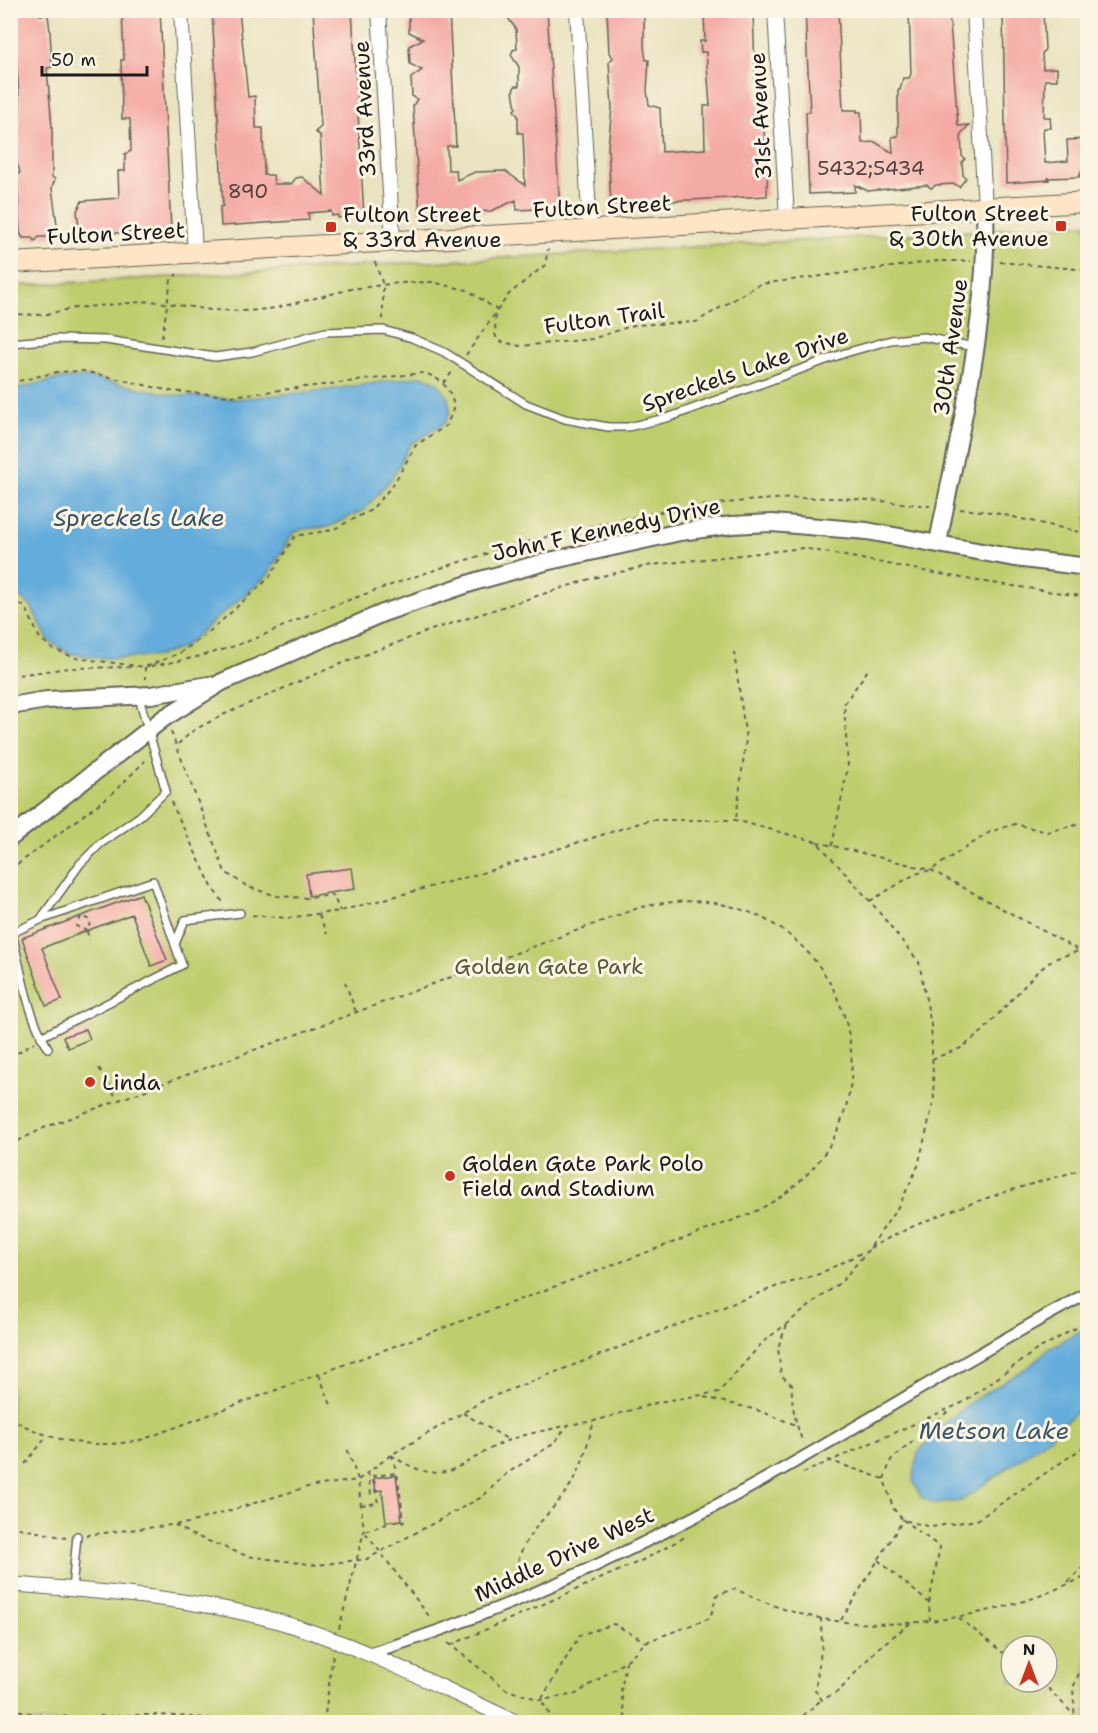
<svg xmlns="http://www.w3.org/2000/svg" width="1098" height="1733" viewBox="0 0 1098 1733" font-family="'Shantell Sans',sans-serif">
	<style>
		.green { fill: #c0cd6e; stroke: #6e7445; stroke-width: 1.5; fill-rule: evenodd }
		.water { fill: #64acdb; stroke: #40647c; stroke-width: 1.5 }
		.building { fill: #f4aba5 }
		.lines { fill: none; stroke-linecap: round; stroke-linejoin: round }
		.service-casing { stroke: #646256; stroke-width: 10 }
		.pedestrian-casing { stroke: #646256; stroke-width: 14 }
		.minor-casing { stroke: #646256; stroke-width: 16 }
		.tertiary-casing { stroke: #646256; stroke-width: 20 }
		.secondary-casing { stroke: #646256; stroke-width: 22 }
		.path { stroke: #646256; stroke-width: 2; stroke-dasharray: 4.5 4.5; stroke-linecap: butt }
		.service { stroke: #fff; stroke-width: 7 }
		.pedestrian { stroke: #fff; stroke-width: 10 }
		.minor { stroke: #fff; stroke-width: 14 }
		.tertiary { stroke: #fff; stroke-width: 16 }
		.secondary { stroke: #fde5c5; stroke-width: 20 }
		.poi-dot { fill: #c8321e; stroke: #fcf5e5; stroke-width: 2 }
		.labels { text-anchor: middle; stroke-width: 6; stroke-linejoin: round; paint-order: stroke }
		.number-label { font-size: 20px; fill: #52403e }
		.street-label { font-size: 22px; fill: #1c1c1c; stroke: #fcf5e5 }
		.poi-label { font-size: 22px; fill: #1c1c1c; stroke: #fcf5e5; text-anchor: start }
		.park-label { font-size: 22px; fill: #555a39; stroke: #fcf5e5 }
		.water-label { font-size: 24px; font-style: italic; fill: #395668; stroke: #fcf5e5 }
	</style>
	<rect width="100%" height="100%" fill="#fcf5e5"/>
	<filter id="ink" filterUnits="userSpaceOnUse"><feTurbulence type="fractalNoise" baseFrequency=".0167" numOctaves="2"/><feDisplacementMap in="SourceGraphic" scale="12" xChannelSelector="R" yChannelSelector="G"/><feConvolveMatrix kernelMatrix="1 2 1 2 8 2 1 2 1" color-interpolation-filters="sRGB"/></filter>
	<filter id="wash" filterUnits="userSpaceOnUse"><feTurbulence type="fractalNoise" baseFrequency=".008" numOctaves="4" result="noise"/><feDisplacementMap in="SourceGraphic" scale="24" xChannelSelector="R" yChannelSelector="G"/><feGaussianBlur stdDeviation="1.35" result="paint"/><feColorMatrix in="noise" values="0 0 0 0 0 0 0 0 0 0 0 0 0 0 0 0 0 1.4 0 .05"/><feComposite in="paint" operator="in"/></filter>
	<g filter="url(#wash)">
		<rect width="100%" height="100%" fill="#eae3c1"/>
		<path class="green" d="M1087 224V1722H11V286ZM1011 1646H1047V1682H1011Z"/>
		<path class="water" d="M421 376 437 382 448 397 450 412 445 423 411 444 392 478 364 510 328 527 302 529 292 534 267 576 182 648 158 656 126 658H101L68 653 49 641 31 606 11 591V390L58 379 87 377 173 395 234 399 328 390Z
			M1082 1330 1087 1331V1394L1081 1407 1048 1439 961 1501 936 1504 921 1497 913 1481 918 1453 938 1430 969 1403 1030 1366 1048 1349Z"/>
		<g id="blocks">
			<path class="building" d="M16 10H40V15H48L50 31 52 67 47 68 52 127V177L55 179 52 188 58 232 54 237H39L35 241 32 238H23L20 233 17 176 20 172 16 160 20 108 13 15Z
				M122 10H160L171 230 80 235 77 211 82 201 119 198 118 171H125V154L131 151 130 119H122L121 60H124Z
				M212 10H239L248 97 255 96 256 128H263L264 175H273L274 184H291L296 178 302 177 324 195 320 135 315 132 321 127 313 10H352L364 216 338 218V215L332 216 331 211 308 213 309 220 221 226 220 207 223 206Z
				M413 10H449L456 146H447L448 170H456L457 180 475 172 505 171 525 185 523 133H518V116L514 110 516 108 513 91 515 86H519V67L511 55 513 50 517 49 516 29 508 18 514 10H547L560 208 517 210 516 200 491 211 420 215 413 106 417 99 412 96 411 78 422 70 410 64 409 46 423 39 409 32V14Z
				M607 10H634L644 16V47L646 60H649L647 91 649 105 660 108 662 152 705 149 704 106H710L706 52H701L700 41H705L704 10H753L756 100 759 102 768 157 767 196 611 204 608 147 612 108 609 62 613 58 609 53Z
				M805 10H838L843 110H857V112H861L862 143 875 142 893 153 892 137 898 136V90H900L903 78H909L911 74 909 10H949L958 126 969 125 961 134 962 156 965 159 962 162 963 175 966 178 959 187 955 184 936 185 931 188 927 185 868 191 855 185V192L809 194 806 112H810Z
				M1003 10H1043L1045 49 1042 54 1043 69 1057 68V80H1045L1044 117H1050L1051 128H1044L1043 131 1045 163 1068 161 1067 140 1088 139V173L1081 172 1079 177 1048 178 1049 180 1006 183Z
				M352 868 355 889 309 896 306 874Z
				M141 894 167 960 151 966 132 914 78 934 42 948 62 1000 46 1006 22 938Z
				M86 1029 90 1039 68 1048 63 1037Z
				M396 1475 402 1520 386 1522 382 1490 376 1491 374 1478Z"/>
		</g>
	</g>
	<g filter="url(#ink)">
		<use href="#blocks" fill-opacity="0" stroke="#646256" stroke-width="1.5"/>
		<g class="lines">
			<g class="service-casing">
				<path id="service" d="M10 343 57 339 106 340 215 357 252 352 325 332 383 330 412 338 444 352 526 404 565 419 608 427H628L670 417 845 353 891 340 924 337 974 347
					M40 920 153 881 182 965 41 1037
					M12 933C21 971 27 1014 48 1048
					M10 934 40 920 80 864 100 844 140 816 166 791 139 698
					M175 944 185 920 240 913
					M72 1589 77 1536"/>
			</g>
			<g class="pedestrian-casing">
				<path id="pedestrian" d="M371 1653C502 1613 625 1555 745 1490 860 1427 971 1355 1088 1293"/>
			</g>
			<g class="minor-casing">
				<path id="minor" d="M181 10 195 253
					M379 10 393 242
					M577 10 590 230
					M775 10 787 219
					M974 10 985 208
					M10 1584C97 1591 194 1598 277 1621 361 1645 437 1686 516 1722"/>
			</g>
			<g class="tertiary-casing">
				<path id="tertiary" d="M938 543C959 432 989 322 985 208
					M10 706 47 700 151 695 209 685
					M10 838 164 718 222 682 383 613 477 581 545 562 680 532 732 525 772 523 867 531 1015 558 1088 567"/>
			</g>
			<g class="secondary-casing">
				<path id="secondary" d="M10 263 1088 202"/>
			</g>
			<path class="path" d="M375 262 383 285V321
				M1000 262 1088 270
				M10 314 42 315 75 308 152 301 211 310 249 311 276 308 351 289 398 283 432 282 467 290 496 309 495 334 498 341 520 346 592 339 634 325 696 322 760 284 938 261H971
				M162 337 171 280 177 274
				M466 355 509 294 545 265 548 249
				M10 383 57 372 83 371 171 391 231 396 422 373C440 376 451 389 454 407L447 425 416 445 393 485 371 510 332 530 295 536 269 578 208 633 180 653 145 667 76 658 51 648 39 637 26 608 10 597
				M443 383 453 371
				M960 509 991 512 1088 534
				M734 652 746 739 736 819
				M151 666C182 661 213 654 243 643 267 635 290 622 314 613 345 601 377 590 408 579 543 533 691 495 835 498 867 499 899 503 930 506
				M145 667V679
				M10 676 69 668 136 667
				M171 732 225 872 248 887 277 896 307 898 333 895 340 911
				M178 744 194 730 225 714 330 668 428 631 593 578 652 565 803 548 972 580 1088 597
				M171 802 213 889 225 905
				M817 842 931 870 1080 951
				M832 846 848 766 844 704 870 667
				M10 870 113 793 145 761
				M870 901 915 874 931 870 990 832 1015 824 1047 832 1088 822
				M319 915 327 934
				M81 917 76 926 87 931 91 921 84 917
				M87 931 89 940
				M345 982 356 1012
				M10 1058 34 1042
				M932 1059 961 1048 982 1032 1037 972 1054 959 1088 948
				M99 1068 117 1099
				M10 1145 46 1127 635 909C840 852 941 1125 750 1214L144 1439C96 1450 53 1443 10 1418
				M870 1248C938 1210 1013 1189 1088 1168
				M787 1325 778 1347 781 1375 792 1385C791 1406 796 1424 803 1443
				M319 1375 331 1405
				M704 1397 757 1410 796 1425
				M463 1413 509 1440
				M391 1455C449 1493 457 1461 509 1440 528 1433 549 1430 568 1425
				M391 1455 397 1472
				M828 1460 884 1479 893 1508 903 1520 931 1527 977 1520 1088 1444
				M25 1464 47 1436
				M368 1472 371 1495H374
				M803 1473 964 1402 1035 1351 1088 1321
				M884 1479 891 1460 951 1409
				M361 1505 378 1503 372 1476 397 1473 404 1522H387
				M387 1524 364 1531 429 1616
				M175 1525 190 1534 247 1556 316 1565 367 1559 482 1497 506 1474 553 1444 568 1425 594 1421 659 1402 719 1392 763 1342 842 1281 869 1249 900 1204 918 1166 934 1100 931 1025 919 962 870 901 817 842 735 820H649L482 873 340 911 287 918 250 915
				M10 1526 66 1538
				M86 1535 189 1523 307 1487 358 1480 391 1455 486 1399 778 1286 819 1274 865 1251
				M878 1560 929 1603
				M1068 1582 1088 1562
				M515 1588C514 1534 550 1520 575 1478 584 1462 588 1439 594 1422
				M821 1618 822 1645 815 1690 822 1700 839 1691 878 1648 912 1622
				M959 1618 1011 1659
				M841 1620 903 1520 940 1547 929 1603 930 1620
				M339 1629 364 1531 358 1480 347 1448
				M448 1643 507 1690 541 1700 576 1694 626 1661 646 1642 710 1618 717 1595 734 1589C750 1595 765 1603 781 1608 858 1635 947 1624 1024 1601 1045 1595 1067 1584 1088 1576
				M451 1645 645 1559 685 1537
				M626 1661 621 1691 626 1722
				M1042 1682 1074 1715
				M10 1708C57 1723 105 1714 152 1715 189 1716 226 1720 263 1722
				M304 1722H353
				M324 1722 333 1655
				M554 1722 541 1700 580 1635 614 1624 646 1642
				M796 1722 821 1700
				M1075 1722 1073 1688 1088 1651"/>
			<use href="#service" class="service"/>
			<use href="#pedestrian" class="pedestrian"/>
			<use href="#minor" class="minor"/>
			<use href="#tertiary" class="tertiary"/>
			<use href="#secondary" class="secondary"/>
		</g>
	</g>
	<g class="poi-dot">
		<rect x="1055" y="220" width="12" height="12" rx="3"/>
		<rect x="325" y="221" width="12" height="12" rx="3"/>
		<circle cx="90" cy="1082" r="6"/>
		<circle cx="450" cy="1176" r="6"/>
	</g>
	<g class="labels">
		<g class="number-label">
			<text x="871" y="175">5432;5434</text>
			<text x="248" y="198">890</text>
		</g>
		<g class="street-label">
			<text transform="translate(364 109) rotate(-93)" y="8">33rd Avenue</text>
			<text transform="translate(760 116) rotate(-93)" y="8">31st Avenue</text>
			<text transform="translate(602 206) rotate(-3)" y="8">Fulton Street</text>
			<text transform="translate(116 233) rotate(-3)" y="8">Fulton Street</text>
			<text transform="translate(604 318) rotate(-8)" y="8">Fulton Trail</text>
			<text transform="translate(950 347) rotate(-82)" y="8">30th Avenue</text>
			<text transform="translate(745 369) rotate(-19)" y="8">Spreckels Lake Drive</text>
			<text transform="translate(606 529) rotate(-12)" y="8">John F Kennedy Drive</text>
			<text transform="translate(564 1554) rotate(-25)" y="8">Middle Drive West</text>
		</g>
		<g class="poi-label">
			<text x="1049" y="221" text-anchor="end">Fulton Street<tspan x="1049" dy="25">&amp; 30th Avenue</tspan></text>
			<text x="343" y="222">Fulton Street<tspan x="343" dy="25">&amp; 33rd Avenue</tspan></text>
			<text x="102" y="1090">Linda</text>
			<text x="462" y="1171">Golden Gate Park Polo<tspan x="462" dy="25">Field and Stadium</tspan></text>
		</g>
		<g class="park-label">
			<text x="549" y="974">Golden Gate Park</text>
		</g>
		<g class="water-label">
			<text x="139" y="526">Spreckels Lake</text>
			<text x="994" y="1439">Metson Lake</text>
		</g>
	</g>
	<rect width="1098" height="1733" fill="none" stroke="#fcf5e5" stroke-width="36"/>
	<g transform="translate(1029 1664)"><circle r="28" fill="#fcf5e5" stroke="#a29e95" stroke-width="1.5"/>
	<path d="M0-4.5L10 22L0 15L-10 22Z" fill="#c8321e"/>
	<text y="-9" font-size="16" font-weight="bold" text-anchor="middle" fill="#1c1c1c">N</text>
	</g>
	<path d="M42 66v9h105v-9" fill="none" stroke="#1c1c1c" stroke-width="3"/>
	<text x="51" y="66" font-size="18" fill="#1c1c1c" stroke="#fcf5e5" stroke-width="4.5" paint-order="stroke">50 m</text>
</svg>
